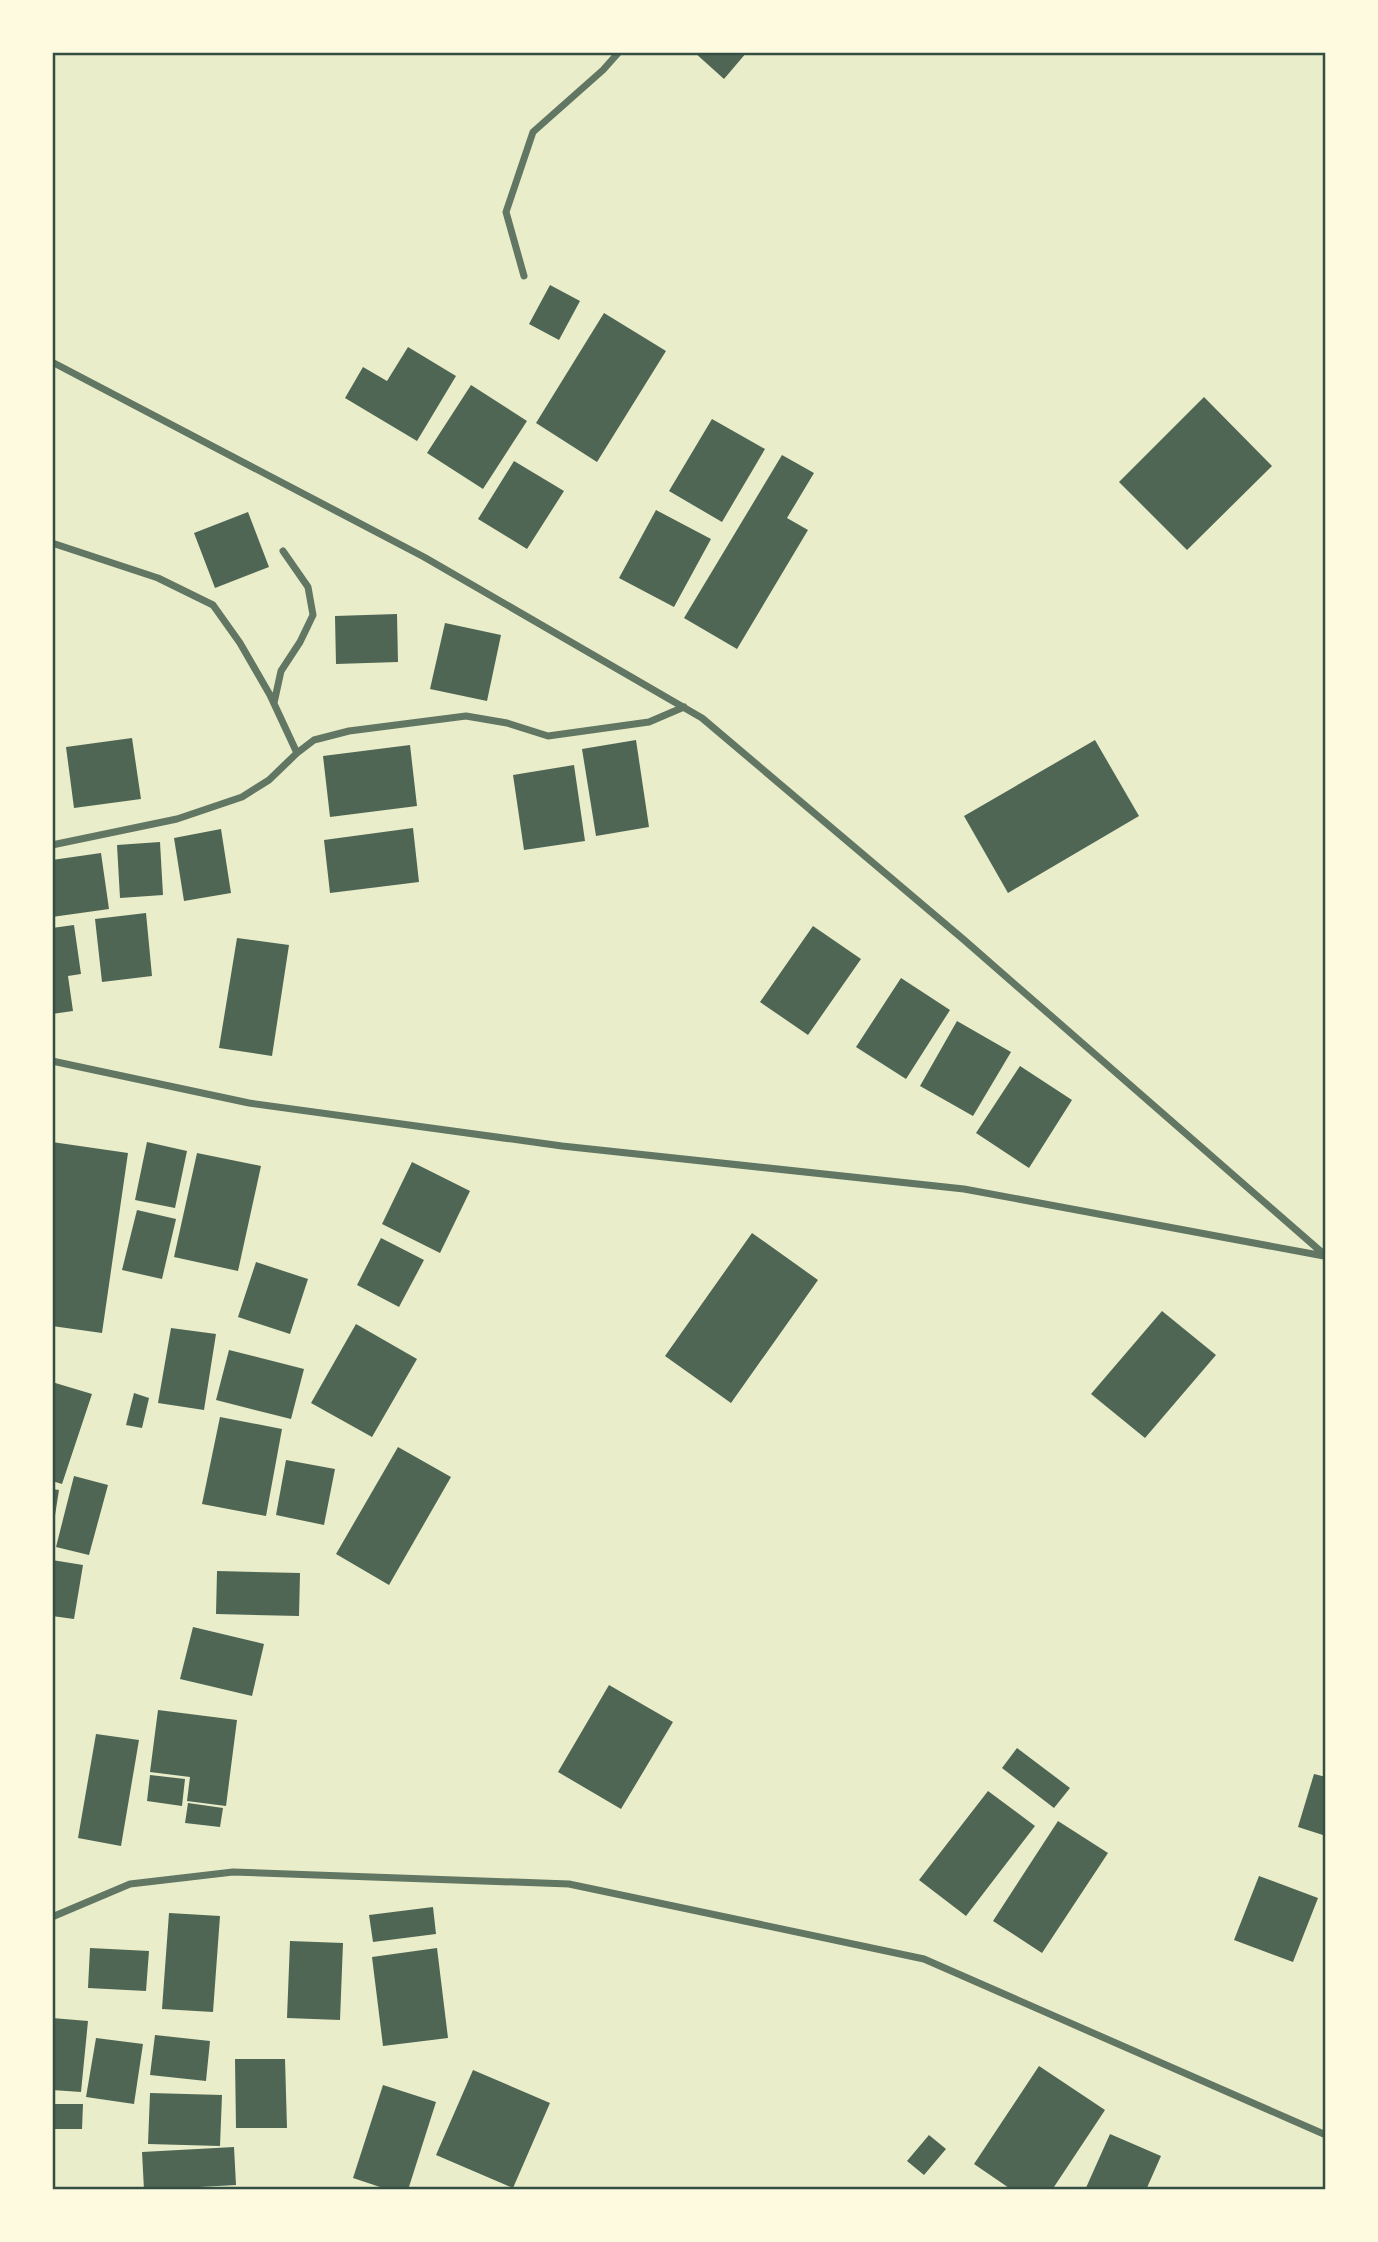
<svg xmlns="http://www.w3.org/2000/svg" width="1378" height="2242" viewBox="0 0 1378 2242" font-family="'Fira Sans Condensed',sans-serif">
	<style>
		.building { fill: #4f6655 }
		.lines { fill: none; stroke-linecap: round; stroke-linejoin: round }
		.minor { stroke: #617663; stroke-width: 7 }
		.neatline { fill: none; stroke: #344e41; stroke-width: 2.5 }
	</style>
	<rect width="100%" height="100%" fill="#e9edc9"/>
	<path class="building" d="M694 52H747L724 79Z
		M550 285 580 301 559 340 529 324Z
		M604 313 666 351 597 462 536 423Z
		M408 347 456 376 417 441 345 398 363 367 387 381Z
		M471 385 527 421 483 489 427 453Z
		M1204 397 1272 466 1187 550 1119 482Z
		M712 419 765 449 722 522 669 491Z
		M782 455 814 473 787 518 808 530 737 649 684 618Z
		M514 461 564 491 527 549 478 519Z
		M656 510 711 539 674 607 619 578Z
		M248 512 269 567 215 588 194 533Z
		M397 614 398 662 336 664 335 616Z
		M445 623 501 635 487 701 430 689Z
		M132 738 141 799 74 808 66 747Z
		M636 740 649 827 596 836 582 749Z
		M1095 740 1139 816 1008 893 964 816Z
		M410 745 417 806 330 817 323 756Z
		M574 765 585 841 524 850 513 775Z
		M413 828 419 882 330 893 324 840Z
		M221 829 231 893 184 901 174 838Z
		M160 842 163 895 120 898 117 845Z
		M101 853 109 909 52 917V860Z
		M146 913 152 976 102 982 95 919Z
		M74 925 81 974 68 976 73 1011 52 1014V928Z
		M813 926 861 959 808 1035 760 1002Z
		M237 938 289 945 272 1056 219 1048Z
		M901 978 950 1010 906 1079 856 1047Z
		M957 1021 1011 1052 973 1116 920 1086Z
		M1020 1066 1072 1100 1029 1168 976 1133Z
		M52 1142 128 1153 102 1333 52 1326Z
		M147 1142 187 1151 175 1208 135 1200Z
		M197 1153 261 1166 238 1271 174 1257Z
		M412 1162 470 1191 440 1253 382 1224Z
		M137 1210 176 1219 162 1279 122 1270Z
		M752 1233 818 1280 731 1403 665 1356Z
		M381 1238 424 1260 399 1307 357 1285Z
		M256 1262 308 1279 290 1334 238 1317Z
		M1162 1311 1216 1355 1145 1438 1091 1394Z
		M356 1324 417 1359 372 1437 311 1403Z
		M171 1328 216 1334 204 1410 158 1403Z
		M229 1350 304 1369 291 1419 216 1400Z
		M52 1382 92 1394 62 1484 52 1481Z
		M134 1393 149 1398 142 1428 126 1425Z
		M220 1417 282 1429 266 1516 202 1504Z
		M398 1447 451 1477 389 1585 336 1554Z
		M286 1460 335 1469 324 1525 276 1515Z
		M74 1476 108 1485 89 1555 56 1547Z
		M52 1489 59 1490 54 1522H52Z
		M52 1560 83 1565 74 1619 52 1616Z
		M217 1571 300 1573 299 1616 216 1614Z
		M193 1627 264 1644 252 1696 180 1679Z
		M609 1685 673 1722 621 1809 558 1772Z
		M158 1710 237 1720 226 1806 187 1801 190 1777 150 1772Z
		M96 1734 139 1740 121 1846 78 1838Z
		M1017 1748 1070 1788 1054 1808 1002 1768Z
		M1314 1774 1326 1777V1836L1298 1827Z
		M150 1775 185 1779 182 1806 147 1801Z
		M988 1791 1035 1826 966 1916 919 1880Z
		M188 1803 223 1808 220 1827 185 1823Z
		M1058 1821 1108 1853 1042 1953 993 1921Z
		M1259 1876 1318 1898 1293 1962 1234 1940Z
		M433 1907 436 1934 373 1942 369 1915Z
		M169 1913 220 1916 213 2012 162 2009Z
		M290 1941 343 1943 340 2020 287 2018Z
		M90 1948 149 1951 146 1991 88 1988Z
		M437 1948 448 2038 383 2046 372 1957Z
		M52 2018 88 2021 81 2092 52 2090Z
		M155 2035 210 2041 206 2081 150 2075Z
		M96 2038 143 2044 134 2104 86 2097Z
		M235 2059H285L287 2128H236Z
		M1039 2066 1105 2110 1052 2190H1012L974 2164Z
		M473 2070 550 2103 513 2188 436 2155Z
		M383 2085 436 2102 408 2190H389L353 2178Z
		M150 2093 222 2095 220 2146 148 2144Z
		M52 2104H83L82 2129H52Z
		M1110 2134 1161 2156 1146 2190H1085Z
		M929 2135 946 2149 924 2175 907 2161Z
		M234 2147 236 2185 144 2190 142 2152Z"/>
	<g class="lines">
		<path class="minor" d="M524 276 506 212 533 132 603 70 619 52
			M52 362 424 557 702 718 963 939 1326 1256
			M52 543 158 578 213 605 240 643 270 695 297 753
			M274 703 281 671 300 642 313 615 308 587 283 551
			M52 845 177 819 242 797 269 780 297 753 314 740 349 731 466 716 507 723 548 736 649 722 684 707
			M52 1061 249 1103 562 1146 964 1189 1324 1256
			M52 1917 130 1884 233 1872 569 1884 924 1959 1326 2135"/>
	</g>
	<rect width="1378" height="2242" fill="none" stroke="#fefae0" stroke-width="108"/>
	<rect x="54" y="54" width="1270" height="2134" class="neatline"/>
</svg>
